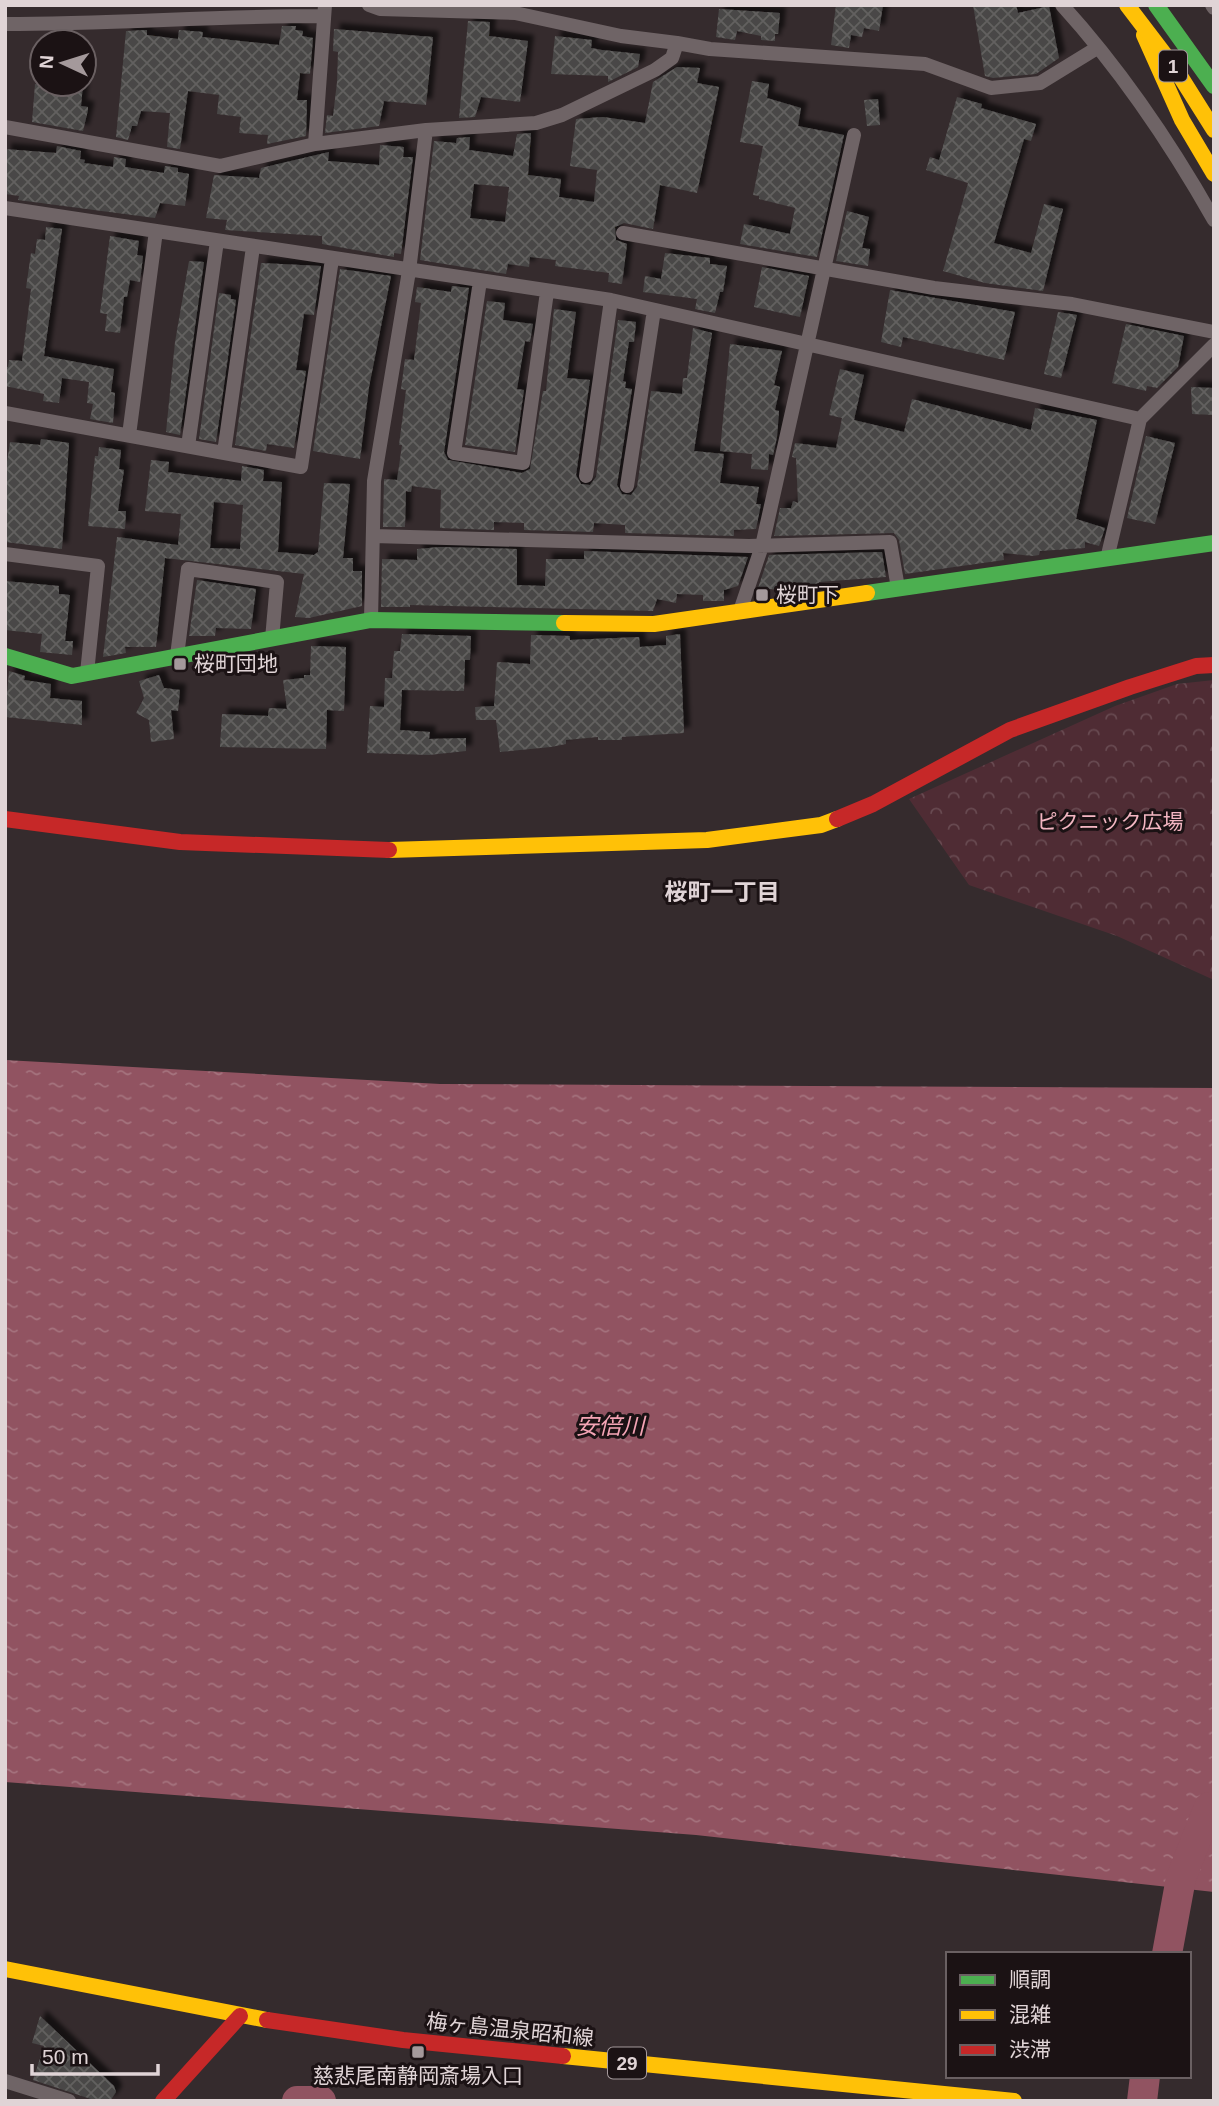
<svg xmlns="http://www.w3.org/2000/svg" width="1219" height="2106" viewBox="0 0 1219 2106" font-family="Arial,'Noto Sans JP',sans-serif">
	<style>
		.park { fill: url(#park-crowns) }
		.water { fill: url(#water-ripples) }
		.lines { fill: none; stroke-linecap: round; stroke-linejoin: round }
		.river { stroke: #915361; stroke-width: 30 }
		.building { fill: url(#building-cross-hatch); fill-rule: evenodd; filter: url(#shadow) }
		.street { stroke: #6f6466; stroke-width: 14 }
		.fast { stroke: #4caf50; stroke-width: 16 }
		.slow { stroke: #ffc107; stroke-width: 16 }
		.jam { stroke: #c62828; stroke-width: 16 }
		.slow-bridge { stroke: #ffc107; stroke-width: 16 }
		.poi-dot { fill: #a4999b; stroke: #1b1214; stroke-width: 2.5 }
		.labels { text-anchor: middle; stroke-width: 6; stroke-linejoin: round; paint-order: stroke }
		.shield { fill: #1b1214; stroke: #a59a9c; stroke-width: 2 }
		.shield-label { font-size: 19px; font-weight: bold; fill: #e0d4d6 }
		.poi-label { font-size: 21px; fill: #e0d4d6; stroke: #1b1214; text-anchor: start }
		.park-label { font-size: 21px; fill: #f3b6c2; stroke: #1b1214 }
		.street-label { font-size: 21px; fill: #e0d4d6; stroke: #1b1214 }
		.neighbourhood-label { font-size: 23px; font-weight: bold; fill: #e0d4d6; stroke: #1b1214 }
		.water-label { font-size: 23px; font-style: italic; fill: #f4a4b5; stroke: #1b1214 }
	</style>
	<defs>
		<pattern id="park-crowns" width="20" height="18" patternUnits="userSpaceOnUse" patternTransform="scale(1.75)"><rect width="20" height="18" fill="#4f2c34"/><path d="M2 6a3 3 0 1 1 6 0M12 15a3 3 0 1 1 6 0" fill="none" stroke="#684a51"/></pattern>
		<pattern id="water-ripples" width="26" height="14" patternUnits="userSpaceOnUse" patternTransform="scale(1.75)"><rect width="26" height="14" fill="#915361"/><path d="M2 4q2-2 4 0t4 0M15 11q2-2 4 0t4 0" fill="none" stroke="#a5737e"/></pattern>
		<pattern id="building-cross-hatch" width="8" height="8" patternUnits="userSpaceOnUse" patternTransform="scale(1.75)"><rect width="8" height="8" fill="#484746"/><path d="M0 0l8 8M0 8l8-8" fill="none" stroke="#626160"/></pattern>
		<filter id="shadow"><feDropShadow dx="6" dy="-6" stdDeviation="2" flood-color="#0009"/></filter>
	</defs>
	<rect width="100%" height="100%" fill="#352b2d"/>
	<path class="park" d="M1214 680V980L1117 936 969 885 909 799 1115 706 1177 684Z"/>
	<path class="water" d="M5 1060 440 1084 1214 1088V1892L696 1835 5 1782Z"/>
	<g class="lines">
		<path class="river" d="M1167 1954 1181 1878 1209 1807H1214
			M297 2101H321
			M1142 2101 1145 2076"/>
	</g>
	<path class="building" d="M836 5H883L879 31 864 28 862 37 851 35 849 48 831 45Z
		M973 5H1016L1018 13 1049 6 1059 58 1036 74 993 78 985 76Z
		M719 9 780 13 778 34H775V41L761 40V36L737 31 735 40 716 37Z
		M468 21 490 22 489 36 528 41 520 102 481 97 475 117 459 118Z
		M282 26H296L295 30 303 31 302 36 313 38 310 74 300 73 297 100H307L306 136 267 144 268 135 239 133 241 117 217 114 219 95 188 91 180 149 167 147 170 113 141 111 137 126H132L128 140 116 137 126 31 147 30V35L178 39 179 30 203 32 202 37 279 45Z
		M334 29 433 37 426 105 384 101 379 126 325 133 327 115 333 116 337 82 338 52 333 51Z
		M555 36 592 40 591 48 602 50 640 54 638 67 608 82V76L551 74Z
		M677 67 700 68 697 83 719 87 697 193 660 185 653 229 624 223 615 227 616 240 627 244 622 284 608 282 609 273 555 266 556 260 530 257 529 267 508 264 506 274 420 260 434 141 456 143 457 138 470 137 469 150 513 156 517 134 531 133 528 175 561 179 559 197 594 202 597 170 570 166 576 119 603 117 645 123 653 82ZM474 184 509 187 505 222 470 218Z
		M752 81 769 84 767 98 801 108 798 126 844 135 817 257 740 244 744 224 790 234 795 208 759 199V196L753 195 763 146 740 142Z
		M35 84H83L81 106 88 107V110L83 131 32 122Z
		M957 97 982 104 981 108 1036 124 1031 141 1024 139 994 243 1031 253 1044 204 1063 209 1043 291 985 283 943 271 968 183 926 170 930 157 939 160Z
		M878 99 880 125 867 126 864 100Z
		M380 145 404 147 403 157H413L401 254 394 253V257L322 244V236L225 230 227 220 206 218 214 175 259 178 261 168 329 152 328 161 379 165Z
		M57 146 81 151 80 159 85 160 84 163 113 167 114 157 126 159 125 167 164 173 165 166 178 168V172L189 174 185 206 160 203 155 218 18 200 19 196 5 194V149L56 153Z
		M847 211 869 217 862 248 870 249 868 266 836 261Z
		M46 227 62 229 44 356 114 369 111 392 115 393 113 423 90 419 93 404 87 403 89 382 62 378 59 403 43 401 44 394 5 386V366L8 367 9 360 22 361 31 289 26 288 31 253 35 254 37 239 45 240Z
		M110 236 139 241 137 255 143 256 140 282 130 280 127 297H124L120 333 105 331 107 314 100 313Z
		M665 253 710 258V264L727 266 723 292H720L715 313 695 309 697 299 643 292 645 276 661 279Z
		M189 261 204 262 180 435 166 432 175 342Z
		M261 263 321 266 314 315 304 314 296 370 306 371 294 448 267 444 266 451 235 445Z
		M762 267 809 276 800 317 754 307Z
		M340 269 391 276 369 387 360 459 313 451Z
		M452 286 469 288 444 452 448 460 522 473 530 469 543 391H546L554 309 576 312 567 378 590 380 576 475 581 484 590 485 596 477 618 320 636 322 634 342H629L623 381 626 382 625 388 632 389 617 485 622 494 631 495 637 487 651 391 682 394 683 378H687L693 328 712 333 694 451 724 454 720 483 759 487 756 504H761L756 529 734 530V536L625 533V525L594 523 593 532 524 530V523L494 522V530L440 528 441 490 412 486 411 492 406 491 405 527H383L384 479 397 480 402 445H399L406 390 401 389 405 359 414 360 421 303 415 302 417 287 451 292Z
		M890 290 1015 312 1004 360 903 337 901 347 881 342Z
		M219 293 231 295V299L236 300 216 442 199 439Z
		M487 301 505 303 503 320 533 324 530 342 525 341 517 389 524 390 515 452 465 445Z
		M1058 312 1077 315 1061 378 1044 374Z
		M1126 324 1184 336 1178 367 1157 388 1147 386 1146 391 1112 383Z
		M730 344 782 351 774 385 780 387 775 410 779 411 777 437 773 455 769 454 768 470 751 469 752 454 720 451Z
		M840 369 864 375 854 420 904 432 912 399 1031 430 1035 408 1097 420 1076 519 1105 528 1099 546 1085 542V548L1040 551 1039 555 1033 556 1003 553 1004 560 905 574 899 540 894 533 774 536 780 508H791L793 501 798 503 796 458 792 457 795 443 836 448 842 418 829 415Z
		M1191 387 1214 388V415L1192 414Z
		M1146 436 1175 443 1155 524 1127 518Z
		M41 439 69 443 62 549 5 542V475L10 442 40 445Z
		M99 447 121 450 119 469 124 470 118 511H126L125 529 88 526 95 456H98Z
		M151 460 169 462 168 472 241 481 242 466 264 470 263 481 282 482 278 552 314 555 318 552 324 483 350 484 343 558H353V571H362V606L309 618 295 617 304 574 165 558 156 647H125L126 653 103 657 117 537 178 545 181 514 145 511ZM214 502 243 505 240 549 210 548Z
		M440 547 517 549V585L545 586 546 559H584V551L748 557 738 586 724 590V601H703V595L677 594 676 603 657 599 653 611 410 605V607H381L382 559 417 560V549Z
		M882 552 886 577 819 582V585L782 590 758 588 769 555Z
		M197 580 256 589 251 629 216 628 215 636H189Z
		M5 581 59 586V594L70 595 65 641H73L72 655 40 652 42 634 5 630Z
		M402 634 471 636 470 660H465L464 691 402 690 400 730 430 732 429 739 466 738V751L429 755 367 753 370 706 384 707 385 678H392L394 651H400Z
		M680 634 684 733 622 737V740H598V737L566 740V744L551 747 500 752 496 720H476L475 707 494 706 497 662 530 664 531 635 570 636V640L639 637 640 647 666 645V636Z
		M311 646 346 647 344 711 327 710 326 749 220 747 222 714 268 716 269 708 287 709 283 680 304 678V675H310Z
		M9 671 25 676 24 680 51 684 50 698 82 701V725L5 717Z
		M159 675 164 688 180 690 178 711 171 710 174 739 151 742 149 720 136 713 144 698 139 681Z
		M40 2016 114 2086 116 2092 110 2101H97L33 2080 44 2046 32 2043Z"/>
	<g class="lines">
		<path class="street" d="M369 5 380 9 515 13 621 36 677 43
			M1062 5C1121 70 1171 144 1214 220
			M1212 5 1214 8
			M5 24C111 24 216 16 322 16
			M5 127 220 166 315 144 426 130 536 123 562 115 655 70 672 58 677 43 710 49 925 64 991 88 1040 83 1097 48
			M315 144 325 5
			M5 208 611 300 1140 419
			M623 233 934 288 1072 304 1214 332
			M480 281 454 453 523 463 547 292
			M5 413 301 467 332 259
			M129 435 156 231
			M188 446 217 241
			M224 453 253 247
			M586 476 611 300
			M627 486 654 310
			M373 536 749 546 890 542 898 588
			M5 554 98 566 87 673
			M1107 559 1140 419 1214 345
			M740 611 762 546 854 135
			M371 620 374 481 409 271 426 130
			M177 656 188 569 277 582 272 639
			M5 2081 69 2101"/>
		<path class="fast" d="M1156 5 1214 86
			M867 593 1214 543
			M5 656 72 676 371 620 564 623"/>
		<path class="slow" d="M1144 35 1182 120 1214 174
			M564 623 654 624 867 593
			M389 850 707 840 821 825 837 819
			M5 1969 267 2020
			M563 2056 1014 2101"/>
		<path class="jam" d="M5 819 180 842 389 850
			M837 819 873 804 1010 730 1130 687 1196 666 1214 665
			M267 2020 403 2040 563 2056
			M163 2101 240 2016"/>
		<path class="slow-bridge" d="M1127 5 1175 68 1214 130"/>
	</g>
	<g class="poi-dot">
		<rect x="755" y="588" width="14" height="14" rx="3.5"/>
		<rect x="173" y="657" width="14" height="14" rx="3.5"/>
		<rect x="411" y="2045" width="14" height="14" rx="3.5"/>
	</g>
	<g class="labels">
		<g class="shield">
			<rect x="1159" y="50.5" width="28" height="31" rx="5"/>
			<rect x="608" y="2047.5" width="38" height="31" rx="5"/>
		</g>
		<g class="shield-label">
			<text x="1173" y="73">1</text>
			<text x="627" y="2070">29</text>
		</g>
		<g class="poi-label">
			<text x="776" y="602">桜町下</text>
			<text x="194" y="671">桜町団地</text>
			<text x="418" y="2083" text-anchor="middle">慈悲尾南静岡斎場入口</text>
		</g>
		<g class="park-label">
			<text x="1110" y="829">ピクニック広場</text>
		</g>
		<g class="street-label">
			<text transform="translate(510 2030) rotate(6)" y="7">梅ヶ島温泉昭和線</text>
		</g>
		<g class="neighbourhood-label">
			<text x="722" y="900">桜町一丁目</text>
		</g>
		<g class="water-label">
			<text x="610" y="1434">安倍川</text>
		</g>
	</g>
	<rect width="1219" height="2106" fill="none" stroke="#e0d4d6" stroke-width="14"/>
	<rect x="946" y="1952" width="245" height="126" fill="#1b1214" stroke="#6a6062" stroke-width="2"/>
	<rect x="960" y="1975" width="35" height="10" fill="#4caf50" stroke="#6a6062" stroke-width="2"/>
	<text x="1009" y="1987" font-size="21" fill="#e0d4d6">順調</text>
	<rect x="960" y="2010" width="35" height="10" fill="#ffc107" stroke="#6a6062" stroke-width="2"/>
	<text x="1009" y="2022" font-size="21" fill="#e0d4d6">混雑</text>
	<rect x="960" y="2045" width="35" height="10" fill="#c62828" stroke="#6a6062" stroke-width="2"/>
	<text x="1009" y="2057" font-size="21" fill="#e0d4d6">渋滞</text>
	<g transform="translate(63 63) rotate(274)"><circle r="33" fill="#1b1214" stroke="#6a6062" stroke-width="2"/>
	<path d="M0-5L12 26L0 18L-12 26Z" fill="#a4999b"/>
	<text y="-10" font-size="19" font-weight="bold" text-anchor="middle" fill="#e0d4d6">N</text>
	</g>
	<path d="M32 2064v10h126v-10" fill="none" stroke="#e0d4d6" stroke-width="3.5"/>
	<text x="42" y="2064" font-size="21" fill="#e0d4d6" stroke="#1b1214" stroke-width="5" paint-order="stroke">50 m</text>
</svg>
